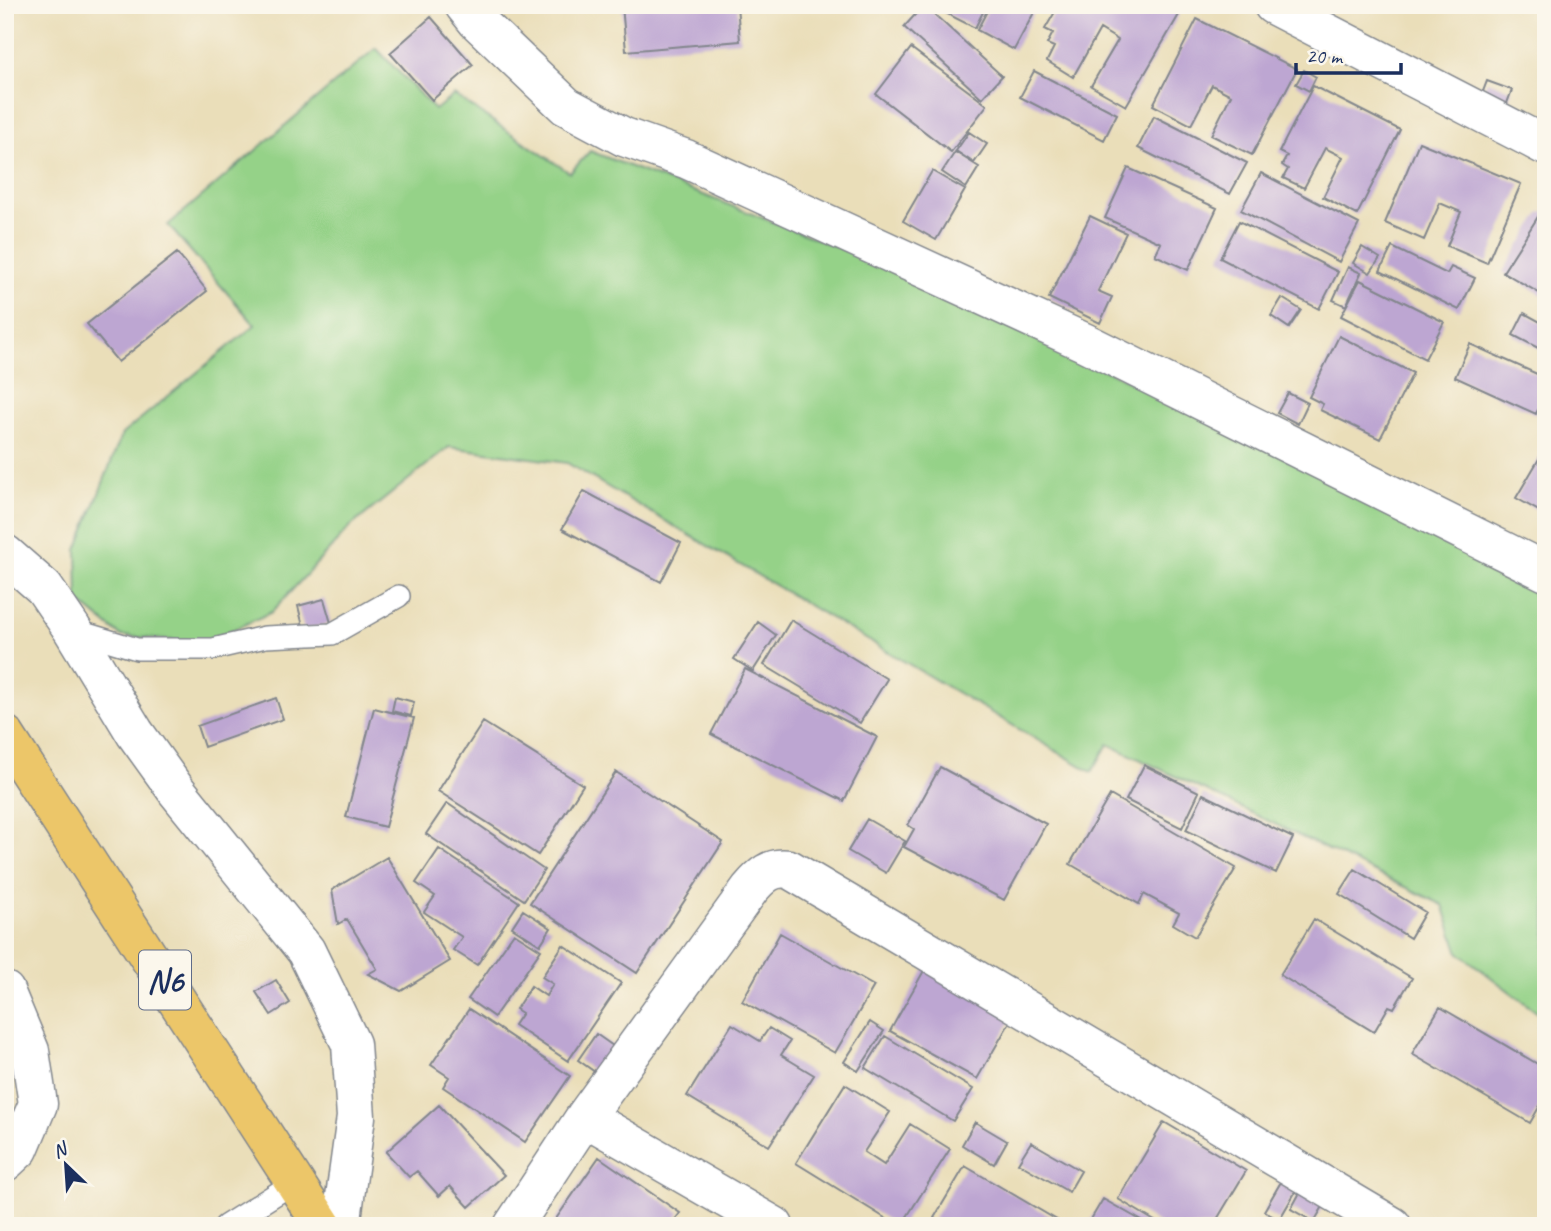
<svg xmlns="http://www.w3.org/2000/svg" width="1551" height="1231" viewBox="0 0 1551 1231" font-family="Caveat,sans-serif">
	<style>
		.green { fill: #95d288; stroke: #588073; stroke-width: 2 }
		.building { fill: #bda6d2 }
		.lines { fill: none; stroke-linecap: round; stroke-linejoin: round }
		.lane-casing { stroke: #82868c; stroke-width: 24 }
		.street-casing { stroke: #82868c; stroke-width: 41 }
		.highway-casing { stroke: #82868c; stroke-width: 41 }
		.lane { stroke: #fff; stroke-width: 21 }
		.street { stroke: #fff; stroke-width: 38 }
		.highway { stroke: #ecc669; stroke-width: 38 }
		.labels { text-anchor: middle; stroke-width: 5; stroke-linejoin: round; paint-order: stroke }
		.shield { fill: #fbf7ec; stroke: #5e6b89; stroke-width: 2 }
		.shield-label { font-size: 33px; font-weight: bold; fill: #1b2f5e }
	</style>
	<rect width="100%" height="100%" fill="#fbf7ec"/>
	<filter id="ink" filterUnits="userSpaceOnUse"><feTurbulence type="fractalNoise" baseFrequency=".0143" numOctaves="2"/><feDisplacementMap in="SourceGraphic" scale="14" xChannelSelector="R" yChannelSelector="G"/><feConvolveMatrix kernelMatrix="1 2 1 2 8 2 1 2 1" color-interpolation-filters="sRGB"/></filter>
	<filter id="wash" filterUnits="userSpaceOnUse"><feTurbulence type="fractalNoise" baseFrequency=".00686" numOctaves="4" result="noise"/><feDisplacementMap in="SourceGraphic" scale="28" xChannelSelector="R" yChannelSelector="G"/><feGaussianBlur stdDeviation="1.57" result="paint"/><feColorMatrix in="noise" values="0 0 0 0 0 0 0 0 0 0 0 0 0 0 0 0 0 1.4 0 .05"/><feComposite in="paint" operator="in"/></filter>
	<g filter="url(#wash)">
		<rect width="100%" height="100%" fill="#eadeb9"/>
		<path class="green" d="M376 48 435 110 454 95 570 173 590 151 881 264 1546 578V1019L1459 953 1443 905 1108 744 1092 772 567 463 449 447 351 526 272 612 204 643 121 636 78 601 77 550 122 434 255 325 168 225Z"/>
		<g id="blocks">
			<path class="building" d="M622 5H737L740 41 626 51Z
				M924 5 1002 76 982 98 904 27Z
				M930 5H1038L1014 50 977 30 987 11 984 10 975 28Z
				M1059 5H1167L1180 13 1126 106 1091 86 1118 40 1100 29 1073 77 1047 61 1054 47 1047 44 1053 33 1045 29Z
				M431 17 473 65 432 100 390 53Z
				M1197 19 1297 69 1252 155 1211 135 1231 95 1212 85 1191 125 1153 105Z
				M911 48 987 105 951 152 876 94Z
				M1304 70 1316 77 1309 91 1296 84Z
				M1034 71 1117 114 1104 140 1020 97Z
				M1487 81 1512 90 1504 111 1479 102Z
				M1313 86 1400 130 1357 215 1323 197 1343 157 1325 148 1304 188 1283 178 1288 169 1282 165 1287 156 1279 152Z
				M1154 116 1247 163 1230 194 1138 148Z
				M969 132 987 144 974 163 956 151Z
				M1419 142 1521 184 1487 263 1447 246 1461 212 1440 203 1424 240 1385 223Z
				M955 152 979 167 966 188 942 172Z
				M1128 168 1217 208 1188 270 1155 255 1161 243 1105 218Z
				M932 171 965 190 936 240 903 221Z
				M1261 173 1359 224 1339 262 1241 210Z
				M1546 209V297L1503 272 1541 212 1544 213Z
				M1090 216 1126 233 1098 291 1112 297 1100 323 1049 298Z
				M1239 221 1338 272 1319 309 1220 258Z
				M1362 247 1380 258 1370 273 1353 263Z
				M1392 247 1447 274 1451 267 1475 278 1459 310 1380 271Z
				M177 253 207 291 118 362 87 324Z
				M1348 267 1361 273 1346 306 1333 300Z
				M1360 280 1444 322 1425 359 1341 316Z
				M1282 298 1301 310 1289 328 1271 316Z
				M1524 313 1546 325V352L1513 335Z
				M1339 336 1413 373 1380 439 1320 410 1323 404 1309 397Z
				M1470 344 1546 378V392L1536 414 1455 377Z
				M1288 393 1308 403 1298 424 1277 413Z
				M1546 447V515L1516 498Z
				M584 491 681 543 661 582 562 529Z
				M324 599 331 623 304 630 298 606Z
				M791 620 887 679 860 723 764 665Z
				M758 622 776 635 753 671 734 659Z
				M745 669 877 737 844 801 711 734Z
				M395 697 414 702 411 716 392 711Z
				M276 698 283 719 204 747 197 726Z
				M374 708 414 718 385 827 346 817Z
				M483 722 583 785 538 855 438 791Z
				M1144 765 1199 792 1182 828 1126 800Z
				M940 767 1046 824 1004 900 904 847 914 829 908 825Z
				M616 772 723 842 637 973 530 903Z
				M1203 794 1293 838 1276 873 1186 830Z
				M1110 795 1236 868 1195 937 1173 924 1179 913 1144 894 1139 904 1070 864Z
				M447 803 544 870 524 900 426 834Z
				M867 819 905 841 886 873 848 851Z
				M439 849 519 902 477 965 453 950 462 937 424 912 435 896 416 883Z
				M387 857 450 961 401 991 368 974 377 969 347 919 338 924 332 890Z
				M1355 869 1425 912 1410 938 1339 894Z
				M523 910 551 928 540 945 512 927Z
				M1314 919 1412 978 1394 1008 1389 1006 1374 1032 1280 975Z
				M514 933 541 950 494 1017 468 999Z
				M780 933 874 986 835 1053 742 1001Z
				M563 945 621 983 568 1061 514 1025 522 1013 516 1009 531 986 546 996 553 984 542 977Z
				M926 967 1014 1015 977 1079 890 1031Z
				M276 980 290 1003 271 1015 256 992Z
				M1440 1007 1546 1069V1095L1530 1123 1412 1054Z
				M469 1009 570 1076 525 1142 443 1087 449 1077 431 1065Z
				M870 1022 884 1031 858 1071 844 1062Z
				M732 1024 760 1041 769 1028 790 1041 781 1055 814 1075 769 1146 687 1096Z
				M596 1034 613 1046 595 1072 578 1060Z
				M885 1036 973 1089 953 1121 865 1068Z
				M845 1084 890 1112 864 1152 884 1165 910 1124 950 1149 901 1226H898L796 1163Z
				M439 1105 504 1175 469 1207 450 1186 439 1196 417 1171 409 1177 386 1152Z
				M975 1122 1007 1141 994 1164 962 1145Z
				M1164 1122 1246 1171 1213 1226H1163L1118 1199Z
				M1031 1142 1081 1171 1069 1192 1018 1163Z
				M599 1157 680 1213 670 1226H551Z
				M965 1166 1067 1226H946L934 1218Z
				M1285 1175 1300 1184 1279 1220 1264 1211Z
				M1302 1189 1325 1203 1314 1222 1291 1209Z
				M1103 1199 1151 1226H1087Z"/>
		</g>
	</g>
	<g filter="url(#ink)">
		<use href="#blocks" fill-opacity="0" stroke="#82868c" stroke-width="2"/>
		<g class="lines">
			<g class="lane-casing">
				<path id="lane" d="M74 630 137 649H213L265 637 332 634 399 596
					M225 1226 295 1182"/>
			</g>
			<g class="street-casing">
				<path id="street" d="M464 5 477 21 566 106 624 137 686 159 1086 343 1546 572
					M1273 5 1546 146
					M5 554 44 588 72 629 135 733 176 790 306 951 351 1044 356 1117 341 1226
					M5 991 30 1051 38 1104 19 1149 5 1162
					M585 1117 774 1226
					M513 1226 585 1117 750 889C761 876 771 866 789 869L1392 1226"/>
			</g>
			<g class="highway-casing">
				<path id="highway" d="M5 735 323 1226"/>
			</g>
			<use href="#lane" class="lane"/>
			<use href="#street" class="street"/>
			<use href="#highway" class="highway"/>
		</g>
	</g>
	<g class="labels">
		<rect class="shield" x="139" y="950.5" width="52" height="59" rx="5"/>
		<g class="shield-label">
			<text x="165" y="992">N6</text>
		</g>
	</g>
	<rect width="1551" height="1231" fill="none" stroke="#fbf7ec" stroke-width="28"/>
	<g transform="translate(66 1165) rotate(335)" stroke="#fbf7ec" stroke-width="5" paint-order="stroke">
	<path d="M0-5L12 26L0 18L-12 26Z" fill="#1b2f5e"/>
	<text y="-10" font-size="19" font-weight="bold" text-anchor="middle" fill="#1b2f5e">N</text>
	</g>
	<path d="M1296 63v10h105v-10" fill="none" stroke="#1b2f5e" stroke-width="3.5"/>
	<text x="1306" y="63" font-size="21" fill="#1b2f5e" stroke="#fbf7ec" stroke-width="5" paint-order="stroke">20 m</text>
</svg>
